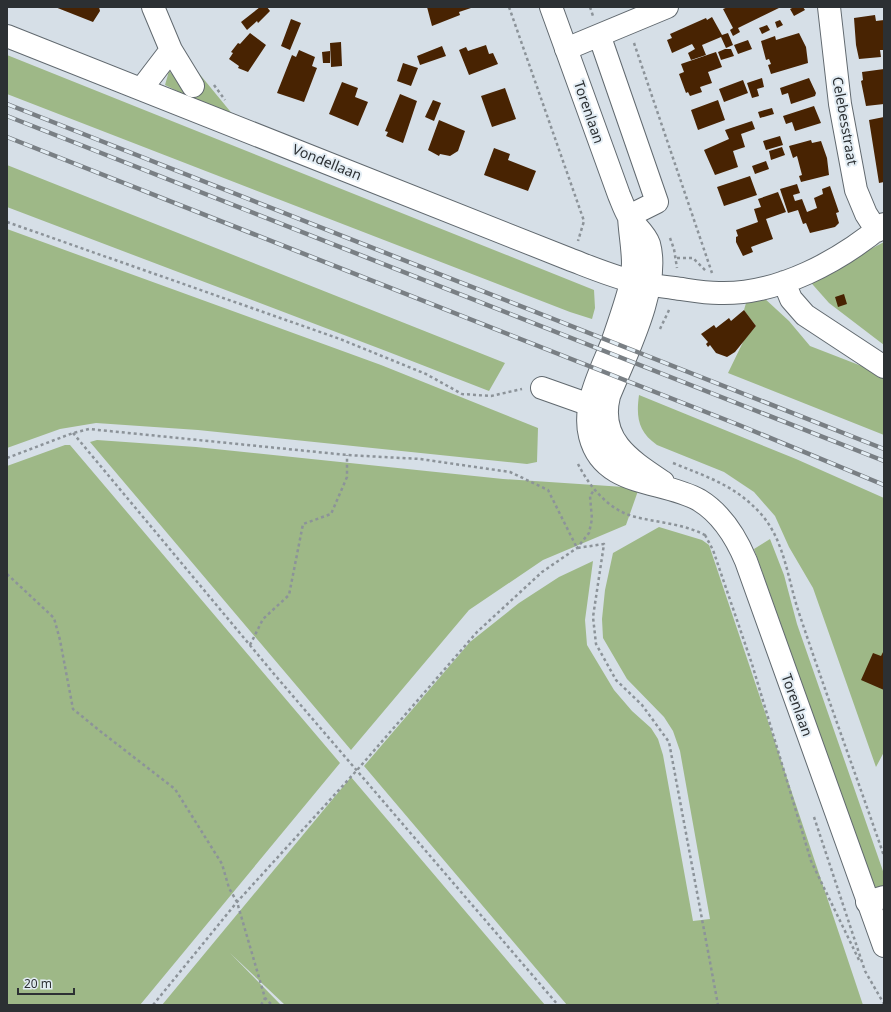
<svg xmlns="http://www.w3.org/2000/svg" width="891" height="1012" viewBox="0 0 891 1012" font-family="'Noto Sans',sans-serif">
	<style>
		.green { fill: #9eb887 }
		.building { fill: #482302 }
		.lines { fill: none; stroke-linecap: round; stroke-linejoin: round }
		.minor-casing { stroke: #61696f; stroke-width: 24 }
		.major-casing { stroke: #61696f; stroke-width: 24 }
		.path { stroke: #8c9399; stroke-width: 2.5; stroke-dasharray: 3 3; stroke-linecap: butt }
		.minor { stroke: #fff; stroke-width: 22 }
		.major { stroke: #fff; stroke-width: 22 }
		.rail-casing { stroke: #797f84; stroke-width: 4.5 }
		.rail { stroke: #e3edf4; stroke-width: 3; stroke-dasharray: 9; stroke-linecap: butt }
		.labels { text-anchor: middle; stroke-width: 4; stroke-linejoin: round; paint-order: stroke }
		.street-label { font-size: 14px; fill: #2c3033; stroke: #e3edf4 }
	</style>
	<rect width="100%" height="100%" fill="#d6dfe7"/>
	<path class="green" d="M7 55 594 290 595 308 592 319 570 312 7 94Z
		M169 71 191 92 197 71 234 116 211 108 165 85Z
		M7 165 505 363 489 391 386 351 7 207Z
		M7 229 381 365 538 428 537 462 527 464 198 430 96 423 60 429 7 448Z
		M884 242V345L829 303 806 277 835 268Z
		M763 297 789 321 810 346 877 372 884 377V435L728 373 744 340 756 326 744 310 746 303Z
		M639 395 796 459 884 498V752L876 767 813 588 789 547 775 516 754 492 724 472 657 445C638 432 636 417 639 395Z
		M97 440 196 447 503 479 639 488 626 525 543 560 469 610 351 750 90 442Z
		M65 445H70L340 763 140 1005H7V466Z
		M659 527 702 540 709 545 863 1005H567L364 766 470 642 519 603 559 577 593 561 585 620 587 645 614 690 632 711 651 728 658 739 663 755 693 921 710 919 680 751 673 731 664 717 627 679 603 638 602 619 605 590 613 553Z
		M770 539 784 575 797 624 884 874V913L754 549Z
		M351 777 545 1005H285L230 953 281 1005H162Z"/>
	<path class="building" d="M55 7H99L100 11 93 22Z
		M260 7H267L270 11 258 23 257 21 247 30 241 22Z
		M427 7H474L459 12 460 15 432 26Z
		M728 7H781L738 28 740 32 733 36 730 30 733 28 723 9Z
		M794 7H803L805 10 794 16 790 9Z
		M875 15 876 21 884 20V50H880L881 57 859 59 856 45 854 18Z
		M712 17 722 35 728 33 733 45 726 48 721 37 702 45 706 55 691 60 688 53 695 49 692 44 672 53 667 40 672 38 670 34 706 18 707 20Z
		M291 19 301 23 290 50 281 46Z
		M780 20 783 25 777 28 775 22Z
		M767 25 770 30 762 34 759 28Z
		M250 33 266 45 248 72 238 68 239 66 229 59 233 53 231 52 238 43 240 44Z
		M799 33 806 47 808 63 771 74 768 65 771 64 769 59 766 60 761 41 775 36 776 40Z
		M748 40 752 49 738 54 734 45Z
		M341 42 342 66 331 67 330 43Z
		M486 45 489 54 493 53 498 64 469 75 459 50 466 47 468 51Z
		M442 46 446 56 420 65 417 56Z
		M725 49H731L734 56 721 60 718 52Z
		M299 50 315 57 312 66 317 68 304 102 277 93 292 55 296 57Z
		M330 51V63H323L322 52Z
		M716 52 722 67 708 72 712 83 700 87 702 92 690 96 688 92 686 93 679 74 684 72 681 64Z
		M403 63 418 68 411 86 397 81Z
		M884 69V104L866 106 861 81 863 80 862 72Z
		M762 78 764 87 757 89 759 96 752 98 747 83Z
		M809 78 816 93 815 96 791 104 788 93 782 95 780 88Z
		M743 80 748 93 724 102 719 89Z
		M342 82 358 88 355 97 368 102 358 126 329 114Z
		M505 88 516 119 492 127 481 96Z
		M400 94 417 101 403 143 386 136 388 132 385 131Z
		M433 100 441 103 434 121 425 117Z
		M718 100 725 120 698 130 691 110Z
		M814 106 821 123 795 131 792 122 786 124 783 116Z
		M772 108 774 114 760 118 758 112Z
		M884 117V182L879 183 869 120Z
		M439 120 465 131 458 151 450 156 440 154 439 156 428 150Z
		M752 121 755 129 741 134 745 147 733 151 738 167 715 175 704 150 729 139 725 130Z
		M780 136 783 145 766 150 763 141Z
		M811 140 812 143 821 141 827 158 829 175 801 182 799 176 802 175 797 156 793 158 789 146Z
		M782 147 785 155 771 160 769 151Z
		M494 148 510 154 508 160 536 171 528 191 484 175Z
		M766 161 769 169 755 174 752 166Z
		M750 176 757 195 724 206 717 187Z
		M797 184 800 193 793 195 795 201 802 199 807 212 817 208 814 198 823 194 822 189 830 186 839 212 836 213 839 223 835 227 810 233 806 223 803 224 798 210 788 213 780 189Z
		M778 192 786 212 766 219 773 239 751 247 753 252 743 256 736 242V237L738 236 736 230 758 222 754 209 761 207 758 199Z
		M844 294 847 304 838 307 835 297Z
		M744 310 756 326 735 352 727 357 716 353 710 345 708 347 706 344 708 342 701 334 714 325 716 328 729 318 731 321Z
		M884 650V690L861 680 873 653 881 656Z"/>
	<g class="lines">
		<g class="minor-casing">
			<path id="minor" d="M153 7 171 50 193 86
				M829 7 840 104 856 190 866 214 877 231
				M7 36 569 259C590 267 611 276 632 281 646 285 660 286 674 288 689 290 704 293 719 293 778 295 840 261 884 224
				M603 46 657 202 629 216
				M566 49 667 7
				M142 88 171 50
				M784 282 791 299 805 315 884 367
				M542 388 590 405 606 408
				M867 902 884 897"/>
		</g>
		<g class="major-casing">
			<path id="major" d="M551 7 619 195C622 202 625 211 629 217 635 226 645 233 649 244 661 287 625 356 609 396 598 440 630 460 663 482
				M629 216C630 239 636 260 631 283 626 303 619 323 612 343 601 371 582 405 590 436 603 488 662 479 699 500 722 514 736 537 746 561L884 946"/>
		</g>
		<path class="path" d="M509 7 584 221 578 241
			M590 7 593 16
			M634 43 712 273
			M214 85 225 100
			M7 222 340 339 426 374 462 394 491 396 522 389
			M670 238 674 249 677 268
			M677 258H693L706 271
			M660 329 670 308
			M73 433 274 674 558 1005
			M7 458 73 433 89 429 347 455 420 459 510 472 548 490 577 548 604 544 593 617 596 644 616 680 642 705 669 742 718 1005
			M673 463C707 477 735 485 761 514 785 541 788 581 799 613 826 694 856 775 884 856
			M578 464C589 486 608 509 632 516 657 523 683 523 707 536
			M705 535 713 550 752 664 811 861 860 962
			M7 574 54 618 60 640 73 709 100 731 175 789 222 864 229 888 237 902 265 998 272 1005
			M250 645 263 619 289 595 303 524 331 514 347 477V455
			M814 817 865 971 884 1004
			M153 1005 237 902 358 769 477 632 542 572 577 548 589 533 592 519 590 496 594 490
			M261 1005 265 998"/>
		<use href="#minor" class="minor"/>
		<use href="#major" class="major"/>
		<g class="rail-casing">
			<path id="rail" d="M7 104 884 449
				M7 116 884 461
				M7 137 739 425 884 485"/>
		</g>
		<use href="#rail" class="rail"/>
	</g>
	<g class="labels">
		<g class="street-label">
			<text transform="translate(589 112) rotate(71)" y="5">Torenlaan</text>
			<text transform="translate(845 121) rotate(80)" y="5">Celebesstraat</text>
			<text transform="translate(327 162) rotate(22)" y="5">Vondellaan</text>
			<text transform="translate(797 705) rotate(70)" y="5">Torenlaan</text>
		</g>
	</g>
	<rect width="891" height="1012" fill="none" stroke="#2c3033" stroke-width="16"/>
	<path d="M18 988v6h56v-6" fill="none" stroke="#2c3033" stroke-width="2"/>
	<text x="24" y="988" font-size="12" fill="#2c3033" stroke="#e3edf4" stroke-width="3" paint-order="stroke">20 m</text>
</svg>
